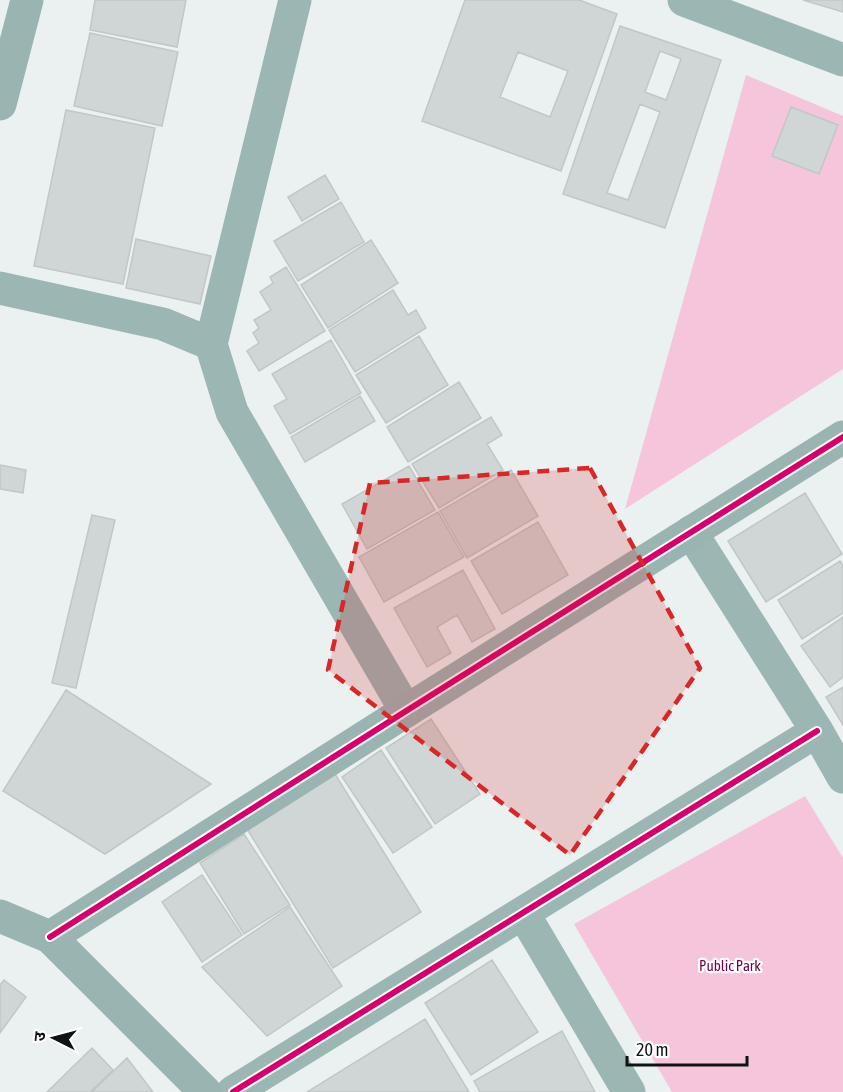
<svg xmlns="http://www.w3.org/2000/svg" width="843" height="1092" viewBox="0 0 843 1092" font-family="'Asap Condensed','Noto Sans Devanagari',sans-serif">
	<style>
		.green { fill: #f5c6db }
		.building { fill: #d0d6d5; stroke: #c1c7c6; stroke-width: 1.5; fill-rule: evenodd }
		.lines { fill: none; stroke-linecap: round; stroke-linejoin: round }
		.street { stroke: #9bb6b3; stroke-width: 33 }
		.secondary { stroke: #9ab4b2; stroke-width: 33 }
		.cycleway-casing { stroke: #fff; stroke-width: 10 }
		.cycleway { stroke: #d6006c; stroke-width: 6 }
		.marked { fill: #d62828; fill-opacity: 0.2; stroke: #d62828; stroke-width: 4.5; stroke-dasharray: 12 8; stroke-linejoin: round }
		.labels { text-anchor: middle; stroke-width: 4.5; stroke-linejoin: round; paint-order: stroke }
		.park-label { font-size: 15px; fill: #770047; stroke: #fff }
	</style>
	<rect width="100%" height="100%" fill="#eaf1f0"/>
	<path class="green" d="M746 75 843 116V369L625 509Z
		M805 796 843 858V1092H672L574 924Z"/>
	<path class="building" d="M95 0H186L177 47 90 30Z
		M465 0H579L617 14 561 171 422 121ZM518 52 568 71 550 117 500 97Z
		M803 0H843V12Z
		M620 26 721 60 665 228 563 194ZM660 51 681 59 666 100 645 92ZM640 104 660 112 628 200 607 193Z
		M90 33 178 52 162 126 74 106Z
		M791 107 838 125 819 174 772 156Z
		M66 110 155 128 123 284 34 266Z
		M325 175 339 199 302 221 288 197Z
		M341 202 364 242 298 281 274 241Z
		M136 239 211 256 200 304 126 288Z
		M371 240 398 283 328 328 301 285Z
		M286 267 325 331 259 371 247 351 259 343 253 333 259 328 254 320 271 310 260 292 273 283 270 277Z
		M393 290 408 315 416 310 426 328 355 372 329 330Z
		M419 336 448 385 386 423 356 375Z
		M331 340 361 393 290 434 274 406 287 399 272 374Z
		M459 382 481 418 408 462 387 427Z
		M360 396 375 421 305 462 291 437Z
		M491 417 502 435 487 444 503 470 439 508 412 464Z
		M0 465 26 470 23 493 0 489Z
		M409 466 435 510 367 549 342 504Z
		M511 470 538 516 467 558 440 511Z
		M805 493 842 554 766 602 728 541Z
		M438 512 464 557 384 602 359 557Z
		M92 515 115 520 76 688 52 683Z
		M538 522 568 575 502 614 471 561Z
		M840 561 843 566V613L802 639 778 600Z
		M463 570 495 629 472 642 457 615 437 627 451 653 427 667 394 608Z
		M843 617V677L830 687 801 646Z
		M843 687V725L826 697Z
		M66 690 211 784 105 854 3 791Z
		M431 719 480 794 435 824 386 748Z
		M381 750 432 827 393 853 342 777Z
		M335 774 421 912 333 968 247 829Z
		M244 834 290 905 244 934 200 863Z
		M202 875 242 935 202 962 162 902Z
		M290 907 342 986 267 1036 202 967Z
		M492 960 538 1032 471 1075 425 1003Z
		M4 980 26 997 0 1033V985Z
		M425 1019 469 1092H307Z
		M562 1031 595 1092H480L474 1081Z
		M92 1048 113 1070 90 1092H47Z
		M127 1058 153 1092H92Z"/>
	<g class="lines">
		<path class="street" d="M684 0 843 60
			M0 288 163 324 211 344 232 412 406 711
			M211 344 295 0
			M691 532 817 731 843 777
			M523 913 629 1092
			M233 1092 817 731"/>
		<path class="secondary" d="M0 104 27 0
			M0 916 50 937 205 1092
			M50 937 406 711 843 437"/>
		<g class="cycleway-casing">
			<path id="cycleway" d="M50 937 406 711 843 437
				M233 1092 817 731"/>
		</g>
		<use href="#cycleway" class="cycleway"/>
	</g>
	<path class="marked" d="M590 468 700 668 570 855 328 670 370 483Z"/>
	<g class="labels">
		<g class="park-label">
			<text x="730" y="971">Public Park</text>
		</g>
	</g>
	<g transform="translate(54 1038) rotate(276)" stroke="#ffffff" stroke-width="4.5" paint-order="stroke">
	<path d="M0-4.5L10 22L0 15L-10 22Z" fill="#0f1313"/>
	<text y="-9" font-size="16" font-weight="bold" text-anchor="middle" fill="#0f1313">उ</text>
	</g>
	<path d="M627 1056v9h120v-9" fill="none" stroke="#0f1313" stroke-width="3"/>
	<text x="636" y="1056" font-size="18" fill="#0f1313" stroke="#ffffff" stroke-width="4.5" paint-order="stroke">20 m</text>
</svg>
